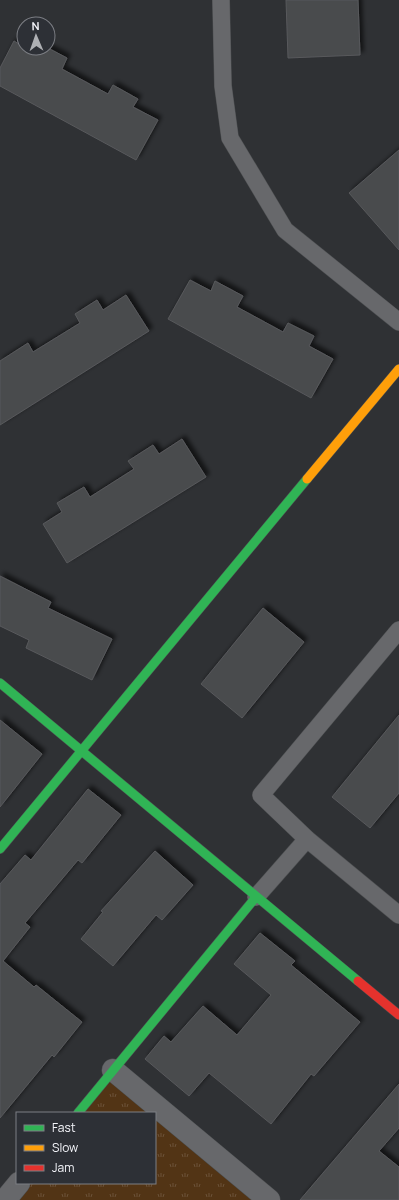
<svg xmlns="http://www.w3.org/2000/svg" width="399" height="1200" viewBox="0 0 399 1200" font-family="Manrope,sans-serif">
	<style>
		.grass { fill: url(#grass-tufts) }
		.building { fill: #494b4d; stroke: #58595c; filter: url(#shadow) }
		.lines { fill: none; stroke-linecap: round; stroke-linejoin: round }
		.lane-casing { stroke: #4c4e50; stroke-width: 18 }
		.street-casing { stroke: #4c4e50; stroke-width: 23 }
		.fast-casing { stroke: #4c4e50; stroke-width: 10 }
		.slow-casing { stroke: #4c4e50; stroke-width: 10 }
		.jam-casing { stroke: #4c4e50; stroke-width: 10 }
		.lane { stroke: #67686b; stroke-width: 17 }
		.street { stroke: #67686b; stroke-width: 22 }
		.fast { stroke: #30b455; stroke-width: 9 }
		.slow { stroke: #ff9f0a; stroke-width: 9 }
		.jam { stroke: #e5322d; stroke-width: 9 }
	</style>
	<defs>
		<pattern id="grass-tufts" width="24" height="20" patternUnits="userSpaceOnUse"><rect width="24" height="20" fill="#523415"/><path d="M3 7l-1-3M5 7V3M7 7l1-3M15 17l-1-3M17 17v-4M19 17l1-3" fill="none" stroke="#6b5238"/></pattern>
		<filter id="shadow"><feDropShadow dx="3.5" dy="-3.5" stdDeviation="2" flood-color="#0009"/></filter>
	</defs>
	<rect width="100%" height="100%" fill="#2f3134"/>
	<path class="grass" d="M113 1070 269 1200H5L19 1183H155V1113H78Z"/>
	<path class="building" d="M286 0H358L360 55 288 58Z
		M14 41 24 47V48H48L67 58 62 69 108 94 113 85 138 99 133 107 158 120 136 160 0 86V68Z
		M399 150V250L349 193Z
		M190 280 211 291 215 281 243 296 237 307 283 332 288 323 314 336 309 346 333 359 311 398 168 319Z
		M126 295 149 331 0 425V361L28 343 33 352 80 323 75 314 97 300 103 310Z
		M182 439 206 477 67 563 43 524 62 512 57 503 84 487 90 497 134 469 128 461 153 445 159 454Z
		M0 576 51 602 48 608 112 639 92 680 26 648 29 640 0 626Z
		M263 608 304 642 242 718 201 684Z
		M399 715V793L370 828 332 797Z
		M0 720 42 754 0 807Z
		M88 789 121 815 82 863 78 860 25 923 30 927 3 961 34 987 36 985 82 1022 54 1057 52 1055 0 1118V884L25 855 31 860Z
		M155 851 193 885 162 920 156 915 113 966 81 939 103 912 101 911Z
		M260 933 295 961 291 965 360 1022 314 1076 311 1074 271 1124 209 1073 189 1096 145 1059 164 1036 171 1042 203 1006 237 1035 271 995 234 964Z
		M399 1084V1128L379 1151 399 1167V1200H300Z"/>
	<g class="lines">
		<g class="lane-casing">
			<path id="lane" d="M221 0 223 86 230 138 285 230 399 322
				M307 839 399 915
				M256 897 307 839 261 795 399 630"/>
		</g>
		<g class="street-casing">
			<path id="street" d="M113 1070 269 1200
				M5 1200 19 1183"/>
		</g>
		<g class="fast-casing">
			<path id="fast" d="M0 683 358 981
				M0 849 307 479
				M78 1113 256 897"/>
		</g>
		<g class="slow-casing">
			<path id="slow" d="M307 479 399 369"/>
		</g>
		<g class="jam-casing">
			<path id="jam" d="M358 981 399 1015"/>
		</g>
		<use href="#lane" class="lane"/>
		<use href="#street" class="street"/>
		<use href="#fast" class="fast"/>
		<use href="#slow" class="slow"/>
		<use href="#jam" class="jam"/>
	</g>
	<rect x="16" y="1112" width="140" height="72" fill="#2d3036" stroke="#7c7e84"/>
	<rect x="24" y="1125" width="20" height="6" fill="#30b455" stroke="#7c7e84"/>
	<text x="52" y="1132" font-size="12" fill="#f3f4f9">Fast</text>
	<rect x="24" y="1145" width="20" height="6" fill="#ff9f0a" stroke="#7c7e84"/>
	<text x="52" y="1152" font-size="12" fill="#f3f4f9">Slow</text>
	<rect x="24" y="1165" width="20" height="6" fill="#e5322d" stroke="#7c7e84"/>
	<text x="52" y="1172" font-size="12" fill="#f3f4f9">Jam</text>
	<g transform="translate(36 36) rotate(358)"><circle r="19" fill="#2d3036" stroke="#7c7e84"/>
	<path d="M0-3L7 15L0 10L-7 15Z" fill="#aeb0b4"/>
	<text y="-6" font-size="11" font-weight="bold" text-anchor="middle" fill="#f3f4f9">N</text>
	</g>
</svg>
